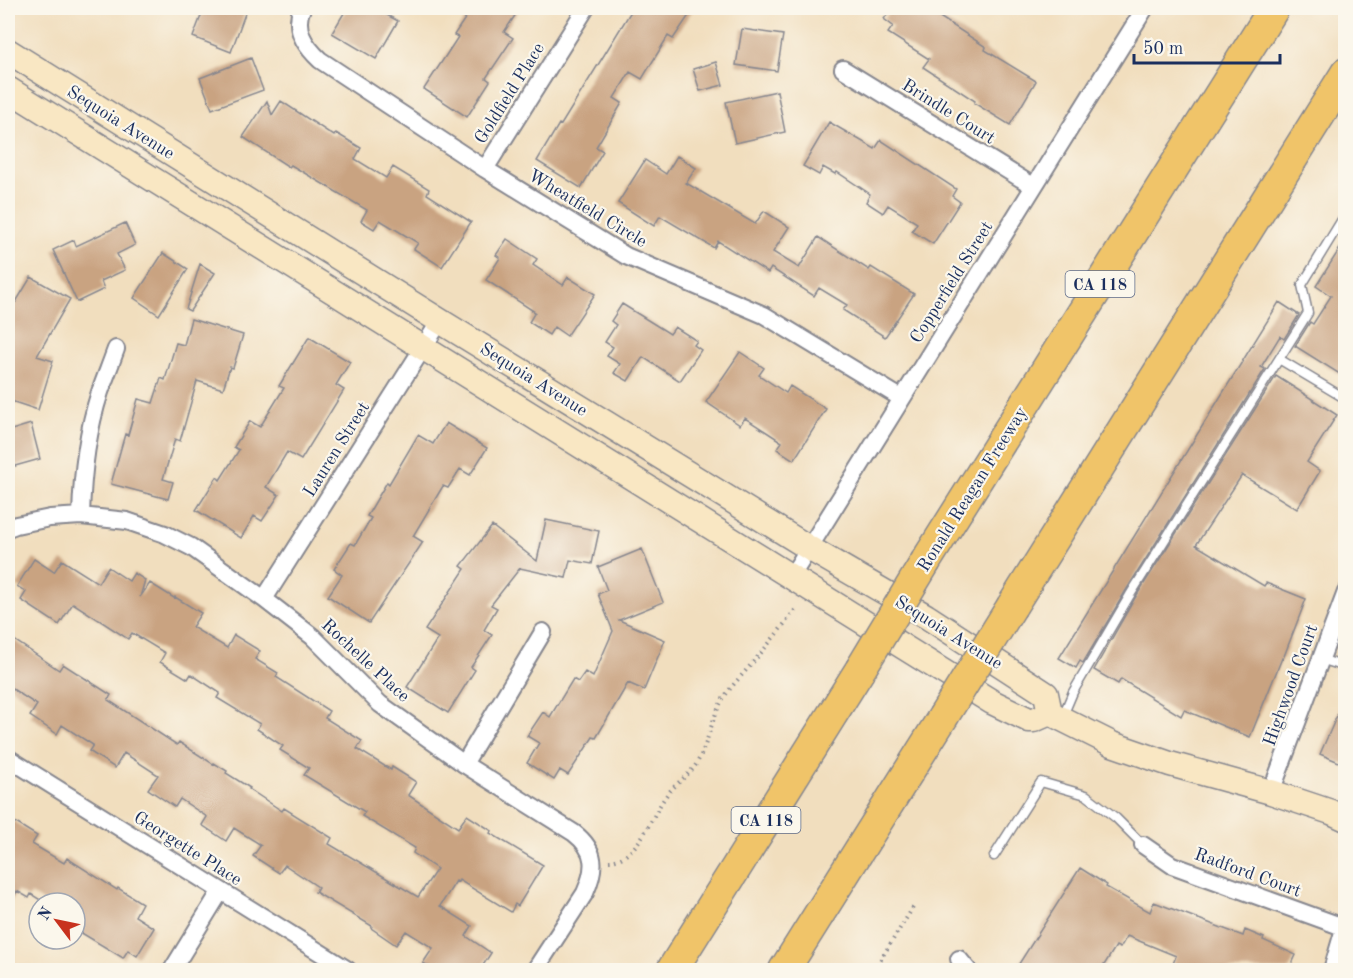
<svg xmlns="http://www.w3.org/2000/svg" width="1353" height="978" viewBox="0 0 1353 978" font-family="'Old Standard TT',serif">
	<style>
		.building { fill: #c9a381 }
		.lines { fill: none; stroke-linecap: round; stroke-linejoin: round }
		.lane-casing { stroke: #86868e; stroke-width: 11 }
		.street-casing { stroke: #86868e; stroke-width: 20 }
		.secondary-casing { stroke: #86868e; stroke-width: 27 }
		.highway-casing { stroke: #86868e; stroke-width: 33 }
		.path { stroke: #86868e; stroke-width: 4; stroke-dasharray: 1.5 4.5; stroke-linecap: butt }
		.lane { stroke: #fff; stroke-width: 8 }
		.street { stroke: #fff; stroke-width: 16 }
		.secondary { stroke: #f9e7c3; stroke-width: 24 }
		.highway { stroke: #f0c469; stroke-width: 30 }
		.highway-bridge-casing { stroke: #86868e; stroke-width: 33; stroke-linecap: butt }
		.highway-bridge { stroke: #f0c469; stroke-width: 30 }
		.labels { text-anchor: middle; stroke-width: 4.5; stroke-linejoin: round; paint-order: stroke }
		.shield { fill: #fbf7ec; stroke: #5e6b89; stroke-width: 1.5 }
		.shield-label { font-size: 16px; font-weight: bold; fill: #1b2f5e }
		.street-label { font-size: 18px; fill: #1b2f5e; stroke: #fbf7ec }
	</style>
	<rect width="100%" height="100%" fill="#fbf7ec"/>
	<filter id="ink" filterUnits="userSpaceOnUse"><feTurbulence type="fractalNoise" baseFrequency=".0167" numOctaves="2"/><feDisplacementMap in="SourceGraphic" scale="12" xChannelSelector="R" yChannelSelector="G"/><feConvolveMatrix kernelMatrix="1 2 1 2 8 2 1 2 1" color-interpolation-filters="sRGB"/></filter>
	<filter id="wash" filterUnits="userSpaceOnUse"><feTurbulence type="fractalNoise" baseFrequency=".008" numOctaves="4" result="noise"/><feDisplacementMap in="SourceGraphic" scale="24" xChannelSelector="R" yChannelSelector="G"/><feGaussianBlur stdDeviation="1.35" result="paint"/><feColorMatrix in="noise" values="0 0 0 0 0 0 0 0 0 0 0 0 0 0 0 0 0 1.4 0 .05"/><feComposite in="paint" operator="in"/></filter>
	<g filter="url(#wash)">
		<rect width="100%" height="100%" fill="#f1debe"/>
		<g id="blocks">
			<path class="building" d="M204 8H247L231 52 193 37Z
				M347 8H374L398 21 376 59 332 33Z
				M472 8H520L504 32 513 38 486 78 490 81 467 117 424 89 458 37 454 35Z
				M633 8H694L673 39 668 36 642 79 630 72 614 98 622 103 596 147 603 151 581 188 537 161 559 124 561 125Z
				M892 8H938L935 14 986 47 985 50 1036 81 1010 125 974 103 975 101 923 67 929 59 888 33 893 26 884 19Z
				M742 29 783 35 777 71 736 65Z
				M251 58 263 90 212 109 200 78Z
				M716 62 723 85 700 91 693 69Z
				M777 91 785 132 735 143 726 102Z
				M267 101 272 115 281 101 334 136 336 133 361 148 355 159 386 178 393 167 429 189 427 194 471 222 442 267 414 249 418 243 380 220 374 229 361 221 367 210 291 165 289 167 243 137Z
				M829 122 875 149 881 140 956 189 952 196 960 202 933 244 912 231 917 223 888 205 883 213 866 202 870 194 837 172 835 174 823 167 819 175 803 166Z
				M677 156 696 168 686 183 755 224 764 211 789 227 773 252 799 268 818 237 869 270 871 267 914 294 885 337 843 310 847 305 819 288 814 296 771 268 768 273 718 241 714 248 660 216 654 226 618 203 645 160 666 174Z
				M125 223 135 245 117 254 125 270 101 281 104 289 77 302 53 250 74 240 76 246Z
				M507 239 537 259 533 265 563 285 568 277 595 294 567 336 554 327 549 335 529 322 535 312 486 280 500 258 496 255Z
				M1346 239V378L1295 346 1310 322 1313 324 1331 296 1316 286Z
				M163 253 188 269 159 315 134 298Z
				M200 264 215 273 190 311 186 309Z
				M31 277 70 299 37 356 53 361 38 410 8 400V297L16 302Z
				M1279 302 1299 315 1284 339 1280 336 1261 367 1265 369 1125 592 1083 663 1080 661 1076 668 1059 658Z
				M622 304 670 334 675 327 697 341 694 345 701 350 680 381 643 357 628 381 614 373 620 364 607 356 613 347 605 342 616 325 611 321Z
				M191 319 243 335 233 368 230 367 223 389 197 381 180 441 175 439 163 479 173 482 168 499 111 484 125 434 128 435 138 399 153 403 161 378 165 380 176 343 184 345Z
				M309 337 350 362 336 385 344 390 301 460 287 452 266 487 279 495 262 521 254 516 241 538 196 510 217 477 220 480 239 450 234 447 250 421 260 427 284 388 279 386Z
				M740 352 764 368 759 375 786 393 790 386 826 409 794 460 777 449 782 442 745 418 740 425 706 402Z
				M1276 376 1337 415 1307 462 1320 471 1297 509 1242 475 1196 545 1264 586 1266 583 1306 599 1283 659 1282 658 1250 737 1184 710 1181 716 1121 679 1118 684 1094 670 1135 598Z
				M446 423 487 448 470 475 460 469 448 488 443 486 413 536 423 542 369 623 328 596 342 575 334 569 351 543 355 545 371 518 367 516 387 482 389 484 418 435 433 444Z
				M31 424 40 459 8 468V431Z
				M546 520 599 531 592 564 570 560 566 578 520 568 491 605 497 608 484 630 492 635 471 667 475 670 448 713 407 687 438 638 425 630 465 569 461 566 492 526 537 561Z
				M642 549 663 602 619 620 665 640 644 690 628 683 596 738 593 737 568 775 560 770 554 780 527 763 539 743 527 736 543 712 550 717 573 679 578 682 585 672 593 677 613 631 598 594 607 590 598 567Z
				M34 559 54 572 62 560 98 583 108 567 129 581 134 573 145 580 140 597 150 583 174 598 175 597 201 613 192 627 227 648 234 635 260 651 255 659 278 673 276 677 329 711 325 718 362 741 357 749 391 770 392 767 416 782 408 795 458 828 467 815 492 831 490 833 543 865 518 906 515 904 511 912 459 880 458 882 456 881 440 906 472 926 466 936 491 953 480 970H435L423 963 433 948 406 931 396 945 371 928 372 926 315 892 318 887 285 865 279 873 253 856 261 845 234 828 226 841 202 825 207 817 180 799 175 807 148 789 158 775 124 753 115 768 89 751 93 745 62 725 57 734 30 716 37 705 8 686V636L59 670 63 664 111 695 108 700 177 745 179 742 213 764 214 763 227 771 226 773 250 788 249 789 282 811 284 808 332 838 329 844 418 897 437 869 413 853 415 848 362 816 365 812 304 775 309 768 280 750 283 746 257 729 260 724 217 698 220 693 191 674 188 679 160 662 165 653 132 633 128 639 73 603 59 625 21 600 26 592 17 586Z
				M1346 695V765L1320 754Z
				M8 818 37 836 32 844 64 863 67 858 117 890 118 888 142 903 135 916 154 928 137 956 128 950 123 958 75 929V903H45L31 894 29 898 17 891 8 907Z
				M1080 868 1107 885 1106 887 1150 912 1154 902 1243 936 1245 930 1264 938 1263 940 1296 955 1289 970H1190L1173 964 1176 956 1127 936 1120 948 1116 946 1101 970H1015Z"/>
		</g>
	</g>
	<g filter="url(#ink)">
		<use href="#blocks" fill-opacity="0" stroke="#86868e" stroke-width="1.5"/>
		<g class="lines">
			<g class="lane-casing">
				<path id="lane" d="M1279 359 1308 313 1302 285 1346 213
					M1320 659 1346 667
					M1062 718 1073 692 1130 595 1279 359 1346 399
					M994 856 1041 782 1086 795 1116 818 1143 845"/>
			</g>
			<g class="street-casing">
				<path id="street" d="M302 8C293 29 305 46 320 60L485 169 626 256 764 315 901 398
					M843 69 1033 186
					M485 169 586 8
					M81 516C82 475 87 432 100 392 105 378 111 363 116 349
					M8 528 16 525 50 518 81 516 127 521 165 534 191 547 264 599 313 637 380 704 464 764 574 833C597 851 596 868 585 893L535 970
					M791 577 1145 8
					M264 599 440 321
					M8 758 348 970
					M464 764 543 632
					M1271 792 1346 592
					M1143 845 1172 865 1343 927
					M959 959 968 970
					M172 970 220 892
					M1332 970 1346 922"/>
			</g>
			<g class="secondary-casing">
				<path id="secondary" d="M8 51 440 321 809 548 926 616 1046 694 1050 713 1112 744 1170 764 1271 792 1331 812 1346 819
					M8 89 992 702 1029 720H1034L1050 713"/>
			</g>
			<g class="highway-casing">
				<path id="highway" d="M926 561 1274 8
					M1012 606 1346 73
					M672 970 860 670
					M784 970 943 717"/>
			</g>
			<path class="path" d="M609 861C640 860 652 811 670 791 679 781 692 773 698 761 710 739 712 713 727 693 735 682 745 672 754 661 769 644 783 626 797 607
				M874 970 914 906"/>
			<use href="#lane" class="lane"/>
			<use href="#street" class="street"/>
			<use href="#secondary" class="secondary"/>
			<use href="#highway" class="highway"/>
			<g class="highway-bridge-casing">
				<path id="highway-bridge" d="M860 670 926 561
					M943 717 1012 606"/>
			</g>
			<use href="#highway-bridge" class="highway-bridge"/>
		</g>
	</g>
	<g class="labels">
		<g class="shield">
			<rect x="1065.5" y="271" width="69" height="26" rx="4.5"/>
			<rect x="731.5" y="807" width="69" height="26" rx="4.5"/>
		</g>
		<g class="shield-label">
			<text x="1100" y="290">CA 118</text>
			<text x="766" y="826">CA 118</text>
		</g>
		<g class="street-label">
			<text transform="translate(509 93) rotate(-58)" y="6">Goldfield Place</text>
			<text transform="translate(949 111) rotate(32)" y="6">Brindle Court</text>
			<text transform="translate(121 122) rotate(32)" y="6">Sequoia Avenue</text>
			<text transform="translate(588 208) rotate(31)" y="6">Wheatfield Circle</text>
			<text transform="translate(951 282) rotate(-58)" y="6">Copperfield Street</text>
			<text transform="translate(534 379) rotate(32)" y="6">Sequoia Avenue</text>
			<text transform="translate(336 449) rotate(-58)" y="6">Lauren Street</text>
			<text transform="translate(972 489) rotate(-58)" y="6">Ronald Reagan Freeway</text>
			<text transform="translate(949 632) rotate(32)" y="6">Sequoia Avenue</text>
			<text transform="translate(366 660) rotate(43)" y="6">Rochelle Place</text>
			<text transform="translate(1290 685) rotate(-70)" y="6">Highwood Court</text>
			<text transform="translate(188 848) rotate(32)" y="6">Georgette Place</text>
			<text transform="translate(1248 872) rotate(20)" y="6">Radford Court</text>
		</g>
	</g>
	<rect width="1353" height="978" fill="none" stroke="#fbf7ec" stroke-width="30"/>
	<g transform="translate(57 921) rotate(302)"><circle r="28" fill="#fbf7ec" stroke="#a1a7b3" stroke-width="1.5"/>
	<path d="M0-4.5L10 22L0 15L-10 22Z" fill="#c8321e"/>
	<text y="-9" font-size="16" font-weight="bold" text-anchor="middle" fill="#1b2f5e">N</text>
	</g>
	<path d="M1134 54v9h146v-9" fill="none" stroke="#1b2f5e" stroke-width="3"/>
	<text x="1143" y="54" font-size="18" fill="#1b2f5e" stroke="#fbf7ec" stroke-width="4.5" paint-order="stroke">50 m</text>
</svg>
